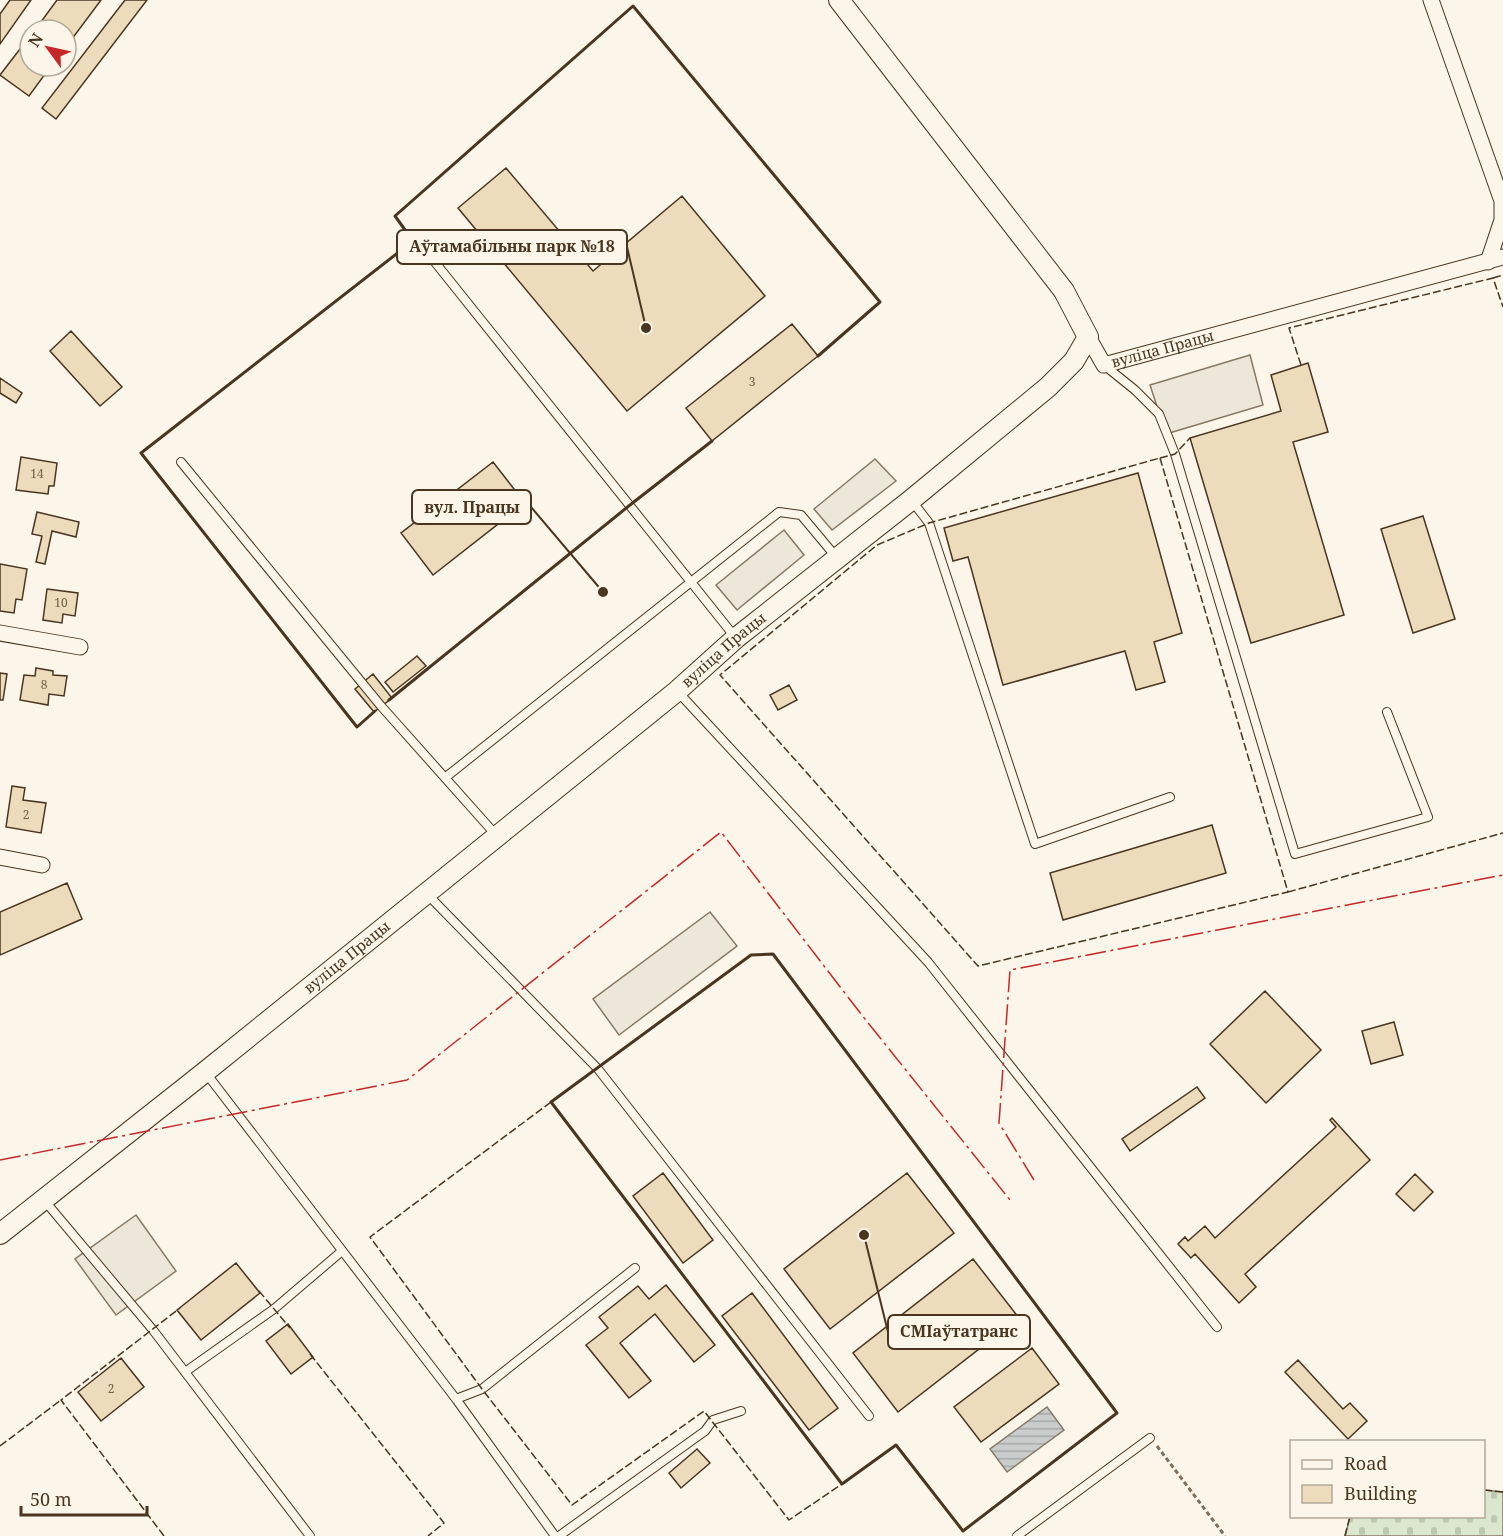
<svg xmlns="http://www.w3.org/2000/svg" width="1503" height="1536" viewBox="0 0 1503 1536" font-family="'Noto Serif',serif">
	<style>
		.cemetery { fill: url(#cemetery-stones); stroke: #887966; stroke-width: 1.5 }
		.parking { fill: #ede7d9; stroke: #887966; stroke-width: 1.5 }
		.water { fill: url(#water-rules); stroke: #887966; stroke-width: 1.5 }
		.building { fill: #ecdcbc; stroke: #4a3520; stroke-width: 1.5 }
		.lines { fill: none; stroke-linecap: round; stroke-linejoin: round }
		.service-casing { stroke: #4a3520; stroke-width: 10 }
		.minor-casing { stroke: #4a3520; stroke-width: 17 }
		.tertiary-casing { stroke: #4a3520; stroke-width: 22 }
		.path { stroke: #7f6f5c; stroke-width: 3; stroke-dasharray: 4.5 3; stroke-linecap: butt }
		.service { stroke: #fbf6e9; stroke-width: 8 }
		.minor { stroke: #fbf6e9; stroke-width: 15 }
		.tertiary { stroke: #fbf6e9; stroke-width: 20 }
		.fence { stroke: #4a3520; stroke-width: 1.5; stroke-dasharray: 8 3; stroke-linecap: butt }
		.wall { stroke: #4a3520; stroke-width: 3 }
		.power { stroke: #c62828; stroke-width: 1.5; stroke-dasharray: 21 4.5 3 4.5; stroke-linecap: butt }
		.labels { text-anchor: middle; stroke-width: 4.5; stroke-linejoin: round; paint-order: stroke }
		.number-label { font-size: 12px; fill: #725f47 }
		.street-label { font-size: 15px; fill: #4a3520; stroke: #fbf6e9 }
		.leader { fill: none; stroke: #4a3520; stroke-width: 2 }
		.callout-dot { fill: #4a3520; stroke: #fbf6e9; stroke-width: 2 }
		.callout { fill: #fbf6e9; stroke: #4a3520; stroke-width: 2 }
		.callout-label { font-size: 16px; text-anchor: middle; font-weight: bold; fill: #4a3520 }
	</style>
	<defs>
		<pattern id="cemetery-stones" width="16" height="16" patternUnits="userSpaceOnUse" patternTransform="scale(1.5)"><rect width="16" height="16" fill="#dce7d0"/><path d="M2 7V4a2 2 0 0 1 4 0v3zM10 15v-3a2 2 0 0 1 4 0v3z" fill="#bec7b2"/></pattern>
		<pattern id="water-rules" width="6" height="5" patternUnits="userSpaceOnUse" patternTransform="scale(1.5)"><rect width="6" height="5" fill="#c9cecd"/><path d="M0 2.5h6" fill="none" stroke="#a5a8a6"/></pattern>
	</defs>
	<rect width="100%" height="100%" fill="#fbf6e9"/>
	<path class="cemetery" d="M1484 1490 1503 1492V1536H1345L1350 1517 1484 1516Z"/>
	<path class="parking" d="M1250 355 1263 405 1166 434 1150 385Z
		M875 459 896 481 832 530 814 509Z
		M784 530 804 555 737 610 716 585Z
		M710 912 737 946 619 1035 593 999Z
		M136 1215 176 1271 116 1315 75 1259Z"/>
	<path class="water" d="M1047 1407 1064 1430 1007 1472 990 1449Z"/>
	<path class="building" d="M10 0H31L0 44V14Z
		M57 0H101L66 47V30H35Z
		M125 0H147L56 119 42 108Z
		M30 36V66H51L29 96 0 75Z
		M506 168 593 271 682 196 765 296 627 411 458 208Z
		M792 324 818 356 712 441 686 408Z
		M71 331 122 387 100 406 50 351Z
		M1308 363 1328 432 1293 442 1344 615 1251 643 1190 438 1281 411 1271 375Z
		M0 378 22 393 16 403 0 393Z
		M21 457 57 463 54 486H49L48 494 16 490Z
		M493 462 525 503 433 575 401 533Z
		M1138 473 1182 633 1154 642 1165 682 1136 690 1125 651 1003 685 968 557 953 561 944 528Z
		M37 512 79 522 76 537 52 531 45 564 36 562 42 536 32 534Z
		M1423 516 1455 619 1413 633 1381 529Z
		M0 564 27 569 22 600 16 599 14 613 0 611Z
		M47 589 78 593 75 616 63 614 62 623 43 620Z
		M417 656 426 666 393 692 385 682Z
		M36 668 53 671V675L67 676 64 696 49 694 48 705 20 700 24 675 35 676Z
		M0 673 7 674 3 700H0Z
		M373 674 392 698 374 712 355 689Z
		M789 685 797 700 778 710 770 695Z
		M12 786 25 788 23 800 46 803 41 833 6 827Z
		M1212 825 1226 873 1063 920 1050 873Z
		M67 883 82 919 0 955V912Z
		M1265 991 1321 1050 1266 1103 1210 1044Z
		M1394 1022 1403 1055 1371 1064 1362 1031Z
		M1197 1087 1205 1098 1130 1151 1122 1139Z
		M1332 1118 1370 1160 1245 1274 1256 1287 1239 1303 1195 1254 1191 1258 1178 1244 1185 1237 1188 1241 1205 1226 1215 1238 1336 1127 1330 1120Z
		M663 1173 713 1240 683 1263 633 1196Z
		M907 1173 954 1233 830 1329 784 1269Z
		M1415 1174 1433 1192 1414 1211 1396 1194Z
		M973 1259 1019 1318 898 1412 853 1353Z
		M236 1263 260 1293 201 1340 177 1310Z
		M666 1285 715 1345 694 1362 655 1314 620 1343 651 1381 629 1398 586 1345 608 1328 599 1317 638 1286 649 1299Z
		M752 1293 838 1408 809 1430 722 1316Z
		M288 1324 313 1357 291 1374 266 1341Z
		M1032 1348 1059 1384 981 1442 954 1407Z
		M121 1358 144 1387 101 1421 78 1392Z
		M1298 1360 1343 1409 1350 1403 1367 1421 1348 1439 1285 1372Z
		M697 1449 710 1463 681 1488 669 1473Z"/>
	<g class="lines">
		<g class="service-casing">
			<path id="service" d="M434 261 735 637
				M1104 365 1135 390 1159 414 1175 454 1295 854 1428 817 1387 712
				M181 462 381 706 496 835
				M912 501 929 523 1035 844 1170 797
				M678 692 928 962 1217 1327
				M446 777 779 512 801 515 837 558
				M427 894 598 1069 869 1416
				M206 1073 456 1399 555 1536
				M44 1200 153 1330 310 1536
				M185 1372 274 1309 342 1251
				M456 1399 482 1389 635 1268
				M559 1536 705 1431 713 1420 741 1411
				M1017 1536 1150 1438"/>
		</g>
		<g class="minor-casing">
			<g id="minor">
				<path d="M1431 0 1502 201V220L1488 262"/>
				<path id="s1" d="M1088 337 1104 365 1503 257"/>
				<path d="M0 633 80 647"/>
				<path d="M0 857 42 865"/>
			</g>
		</g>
		<g class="tertiary-casing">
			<g id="tertiary">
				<path id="s2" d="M0 1234 205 1072 677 691 736 638 911 500 1048 387 1074 361 1088 337 1064 291 839 0"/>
			</g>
		</g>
		<path class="path" d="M1157 1446 1225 1536"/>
		<use href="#service" class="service"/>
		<use href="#minor" class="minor"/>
		<use href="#tertiary" class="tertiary"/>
		<path class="fence" d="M1493 278 1503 275
			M1301 365 1289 328 1493 278 1503 307
			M1160 458 1288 892 978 966 720 675 877 545 929 523Z
			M1160 458 1175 454 1190 438
			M1288 892 1503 833
			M551 1102 370 1237 482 1389 572 1505 704 1411 789 1520 842 1484
			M259 1291 290 1328
			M310 1354 444 1523 428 1536
			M0 1446 61 1400
			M1484 1490 1503 1492
			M164 1536 61 1400 180 1308
			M1345 1536 1350 1516"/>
		<path class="wall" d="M389 700 630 505 712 441
			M375 711 357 727 141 453 413 241 395 216 633 6 880 302 818 356
			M773 954 1117 1413 963 1531 896 1445 842 1484 551 1102 751 955Z"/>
		<path class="power" d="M0 1160 407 1080 721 832 861 1014 1010 1200
			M1034 1180 999 1123 1010 970 1503 875"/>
	</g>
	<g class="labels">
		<g class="number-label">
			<text x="752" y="386">3</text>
			<text x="37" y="478">14</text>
			<text x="61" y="607">10</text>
			<text x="44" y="689">8</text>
			<text x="26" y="819">2</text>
			<text x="111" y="1393">2</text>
		</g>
		<g class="street-label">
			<text dy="5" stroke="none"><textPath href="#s1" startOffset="93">вуліца Працы</textPath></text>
			<text dy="5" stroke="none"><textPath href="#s2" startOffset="930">вуліца Працы</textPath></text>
			<text dy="5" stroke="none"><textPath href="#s2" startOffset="444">вуліца Працы</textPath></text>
		</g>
	</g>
	<path class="leader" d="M646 328L627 247M603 592L531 507M864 1235L888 1332"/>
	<g class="callout-dot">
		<circle cx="646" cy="328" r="6"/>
		<circle cx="603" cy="592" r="6"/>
		<circle cx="864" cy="1235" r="6"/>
	</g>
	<g class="callout">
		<rect x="397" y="230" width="230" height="34" rx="6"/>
		<rect x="412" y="490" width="119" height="34" rx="6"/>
		<rect x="888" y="1315" width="142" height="34" rx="6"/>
	</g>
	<g class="callout-label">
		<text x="512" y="252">Аўтамабільны парк №18</text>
		<text x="472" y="513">вул. Працы</text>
		<text x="959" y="1337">СМІаўтатранс</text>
	</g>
	<rect x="1290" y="1440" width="195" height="78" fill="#fbf6e9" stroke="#b4a999" stroke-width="1.5"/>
	<rect x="1302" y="1460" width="30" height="9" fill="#fbf6e9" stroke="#b4a999" stroke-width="1.5"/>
	<text x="1344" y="1470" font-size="18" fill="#4a3520">Road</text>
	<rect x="1302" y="1485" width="30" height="18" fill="#ecdcbc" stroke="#b4a999" stroke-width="1.5"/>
	<text x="1344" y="1500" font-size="18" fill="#4a3520">Building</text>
	<g transform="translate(48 48) rotate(303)"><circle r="28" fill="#fbf6e9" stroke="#b4a999" stroke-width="1.5"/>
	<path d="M0-4.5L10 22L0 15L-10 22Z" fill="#c62828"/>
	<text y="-9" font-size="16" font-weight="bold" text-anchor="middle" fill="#4a3520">N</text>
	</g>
	<path d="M21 1506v9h126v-9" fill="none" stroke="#4a3520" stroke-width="3"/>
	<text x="30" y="1506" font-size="18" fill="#4a3520" stroke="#fbf6e9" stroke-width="4.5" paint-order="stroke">50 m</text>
</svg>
